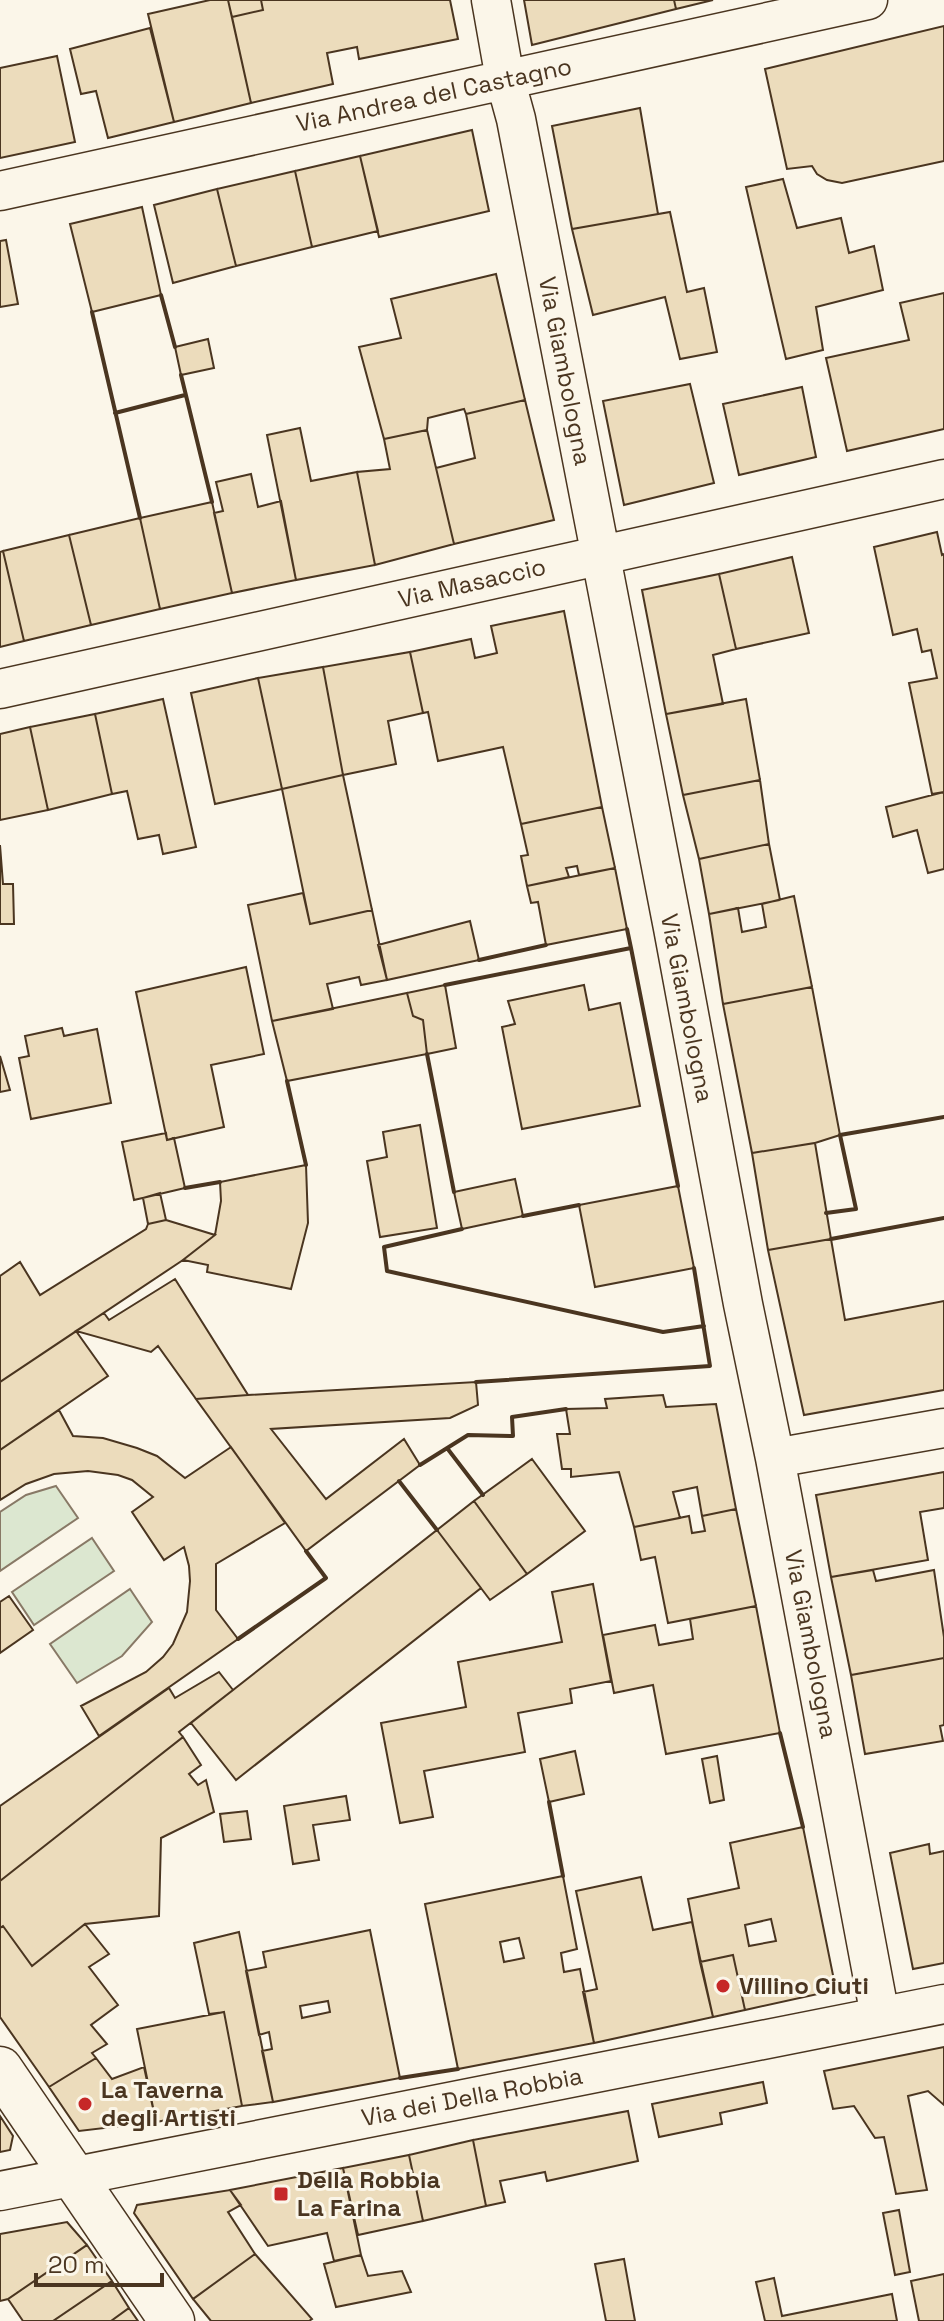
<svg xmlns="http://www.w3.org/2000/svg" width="944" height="2321" viewBox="0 0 944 2321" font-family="'Space Grotesk',sans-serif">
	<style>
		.green { fill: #dce7d0; stroke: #887966; stroke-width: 2 }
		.building { fill: #ecdcbc; stroke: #4a3520; stroke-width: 2; fill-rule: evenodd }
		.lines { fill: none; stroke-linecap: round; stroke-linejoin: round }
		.street-casing { stroke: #4a3520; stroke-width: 41 }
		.secondary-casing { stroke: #4a3520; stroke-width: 47 }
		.street { stroke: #fbf6e9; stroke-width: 38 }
		.secondary { stroke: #fbf6e9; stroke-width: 44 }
		.wall { stroke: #4a3520; stroke-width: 4 }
		.poi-dot { fill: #c62828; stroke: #fbf6e9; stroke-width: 3 }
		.labels { text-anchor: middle; stroke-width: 6; stroke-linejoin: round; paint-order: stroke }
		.street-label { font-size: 24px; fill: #4a3520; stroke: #fbf6e9 }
		.poi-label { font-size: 24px; font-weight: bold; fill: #4a3520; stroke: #fbf6e9; text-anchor: start }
	</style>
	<rect width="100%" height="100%" fill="#fbf6e9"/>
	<path class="green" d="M56 1486 78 1518 0 1571V1512L26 1495Z
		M92 1538 114 1571 34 1625 12 1592Z
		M130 1589 152 1622 122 1656 77 1683 50 1644Z"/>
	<path class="building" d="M210 0H228L251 103 174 122 148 14Z
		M228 0H261L263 10 232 17Z
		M261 0H450L458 39 359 59 357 47 327 53 333 84 251 103 232 17 263 10Z
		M524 0H674L676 9 532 45Z
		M674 0H713L676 9Z
		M944 26V161L842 183 827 180 817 174 812 166 787 169 765 69Z
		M150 28 174 122 108 138 96 91 81 94 70 49Z
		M57 56 75 142 0 158V68Z
		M640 108 658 214 572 229 552 126Z
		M472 130 489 211 379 237 360 156Z
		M360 156 378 231 312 247 295 171Z
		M295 171 312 247 236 266 217 189Z
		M783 179 797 228 841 218 849 253 874 246 883 290 816 307 823 350 786 359 746 187Z
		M217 189 236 266 173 283 154 205Z
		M142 207 161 295 92 312 70 224Z
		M670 212 687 292 704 288 717 352 680 359 665 297 593 315 572 229Z
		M6 240 18 304 0 307V241Z
		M496 274 525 400 466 414 464 409 428 418 427 430 384 439 359 347 401 338 391 299Z
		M944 293V429L847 451 826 358 909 340 900 303Z
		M208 339 214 368 181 375 175 347Z
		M690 384 714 483 624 505 603 401Z
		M802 387 816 457 739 475 723 404Z
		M525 400 554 520 454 544 436 468 475 458 466 414Z
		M300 428 311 481 357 472 375 565 296 580 267 435Z
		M427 430 454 544 375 565 357 472 390 469 384 439Z
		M251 474 258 507 281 501 296 580 232 593 214 513 223 511 216 482Z
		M212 502 232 593 160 609 140 518Z
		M140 518 160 609 91 625 69 535Z
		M937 532 942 555 944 554V792L932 794 909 683 937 678 931 650 922 652 917 629 893 635 874 547Z
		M69 535 91 625 24 641 3 551Z
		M3 551 24 641 0 647V552Z
		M792 557 809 633 736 649 719 574Z
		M719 574 736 649 713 655 723 704 666 714 642 590Z
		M564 611 602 807 521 824 503 747 438 761 428 712 423 713 410 652 471 639 475 658 497 653 491 626Z
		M410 652 423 713 388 721 396 764 343 775 323 667Z
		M323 667 343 775 282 789 258 678Z
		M258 678 282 789 215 804 191 693Z
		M163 699 196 847 163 854 159 835 138 839 127 791 112 794 95 714Z
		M746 699 760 780 683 795 666 714Z
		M95 714 112 794 48 810 30 727Z
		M30 727 48 810 0 820V734Z
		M343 775 372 910 310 924 282 789Z
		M760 780 769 844 699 859 683 795Z
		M944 792V869L928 873 917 830 893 837 886 807Z
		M602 807 615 868 579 875 577 866 566 868 569 877 527 886 521 856 528 855 521 824Z
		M769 844 780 900 709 914 699 859Z
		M0 845 3 884H13L14 924H0Z
		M615 868 627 929 546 945 538 902 531 903 527 886Z
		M303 893 310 924 372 910 387 980 361 985 359 977 327 984 333 1009 272 1021 248 905Z
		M794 896 812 987 723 1004 709 914 738 908 742 932 766 927 762 904Z
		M470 921 479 960 387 980 378 945Z
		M246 967 264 1054 211 1065 224 1127 167 1140 136 992Z
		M445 985 456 1048 427 1054 423 1020 413 1016 407 993Z
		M584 985 589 1010 620 1003 640 1106 522 1129 502 1027 515 1024 508 1001Z
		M812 987 840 1135 815 1143 752 1153 723 1004Z
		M407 993 413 1016 423 1020 427 1054 287 1081 272 1021Z
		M62 1028 64 1036 97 1029 111 1103 31 1119 19 1058 29 1056 25 1036Z
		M0 1056 10 1090 0 1092Z
		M420 1125 437 1228 380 1237 367 1161 387 1157 383 1132Z
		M166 1133 167 1140 174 1138 185 1188 134 1200 122 1142Z
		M815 1143 831 1239 768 1250 752 1153Z
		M306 1165 308 1223 291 1289 207 1272 208 1265 183 1260 215 1235 221 1201 220 1182Z
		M515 1179 523 1216 462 1229 454 1192Z
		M678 1186 694 1268 595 1287 579 1205Z
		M160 1193 166 1220 148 1224 143 1198Z
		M166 1220 215 1235 183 1260 0 1382V1276L20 1262 40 1295 146 1229 148 1224Z
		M831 1239 845 1320 944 1301V1390L804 1415 768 1250Z
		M175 1279 248 1395 196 1399 158 1346 151 1352 76 1331 104 1313 109 1320Z
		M76 1331 108 1376 0 1450V1382Z
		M476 1382 478 1405 450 1418 271 1429 326 1499 404 1439 420 1465 306 1551 196 1399 248 1395Z
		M663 1395 666 1407 716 1404 736 1509 702 1516 697 1487 673 1492 680 1518 634 1527 619 1472 571 1477V1469H562L557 1434H570L566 1409 607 1408 605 1399Z
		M59 1410 73 1436 103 1438 137 1448 157 1456 185 1478 231 1447 285 1523 216 1564V1610L238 1639 99 1736 81 1706 146 1672 163 1657 173 1644 187 1612 190 1581 189 1566 184 1547 164 1560 132 1512 153 1497 132 1480 118 1475 88 1471 54 1474 26 1484 0 1500V1450Z
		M532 1459 585 1531 527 1574 474 1501Z
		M944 1472V1508L920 1512 928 1560 831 1577 816 1495Z
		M474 1501 527 1574 490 1600 437 1530Z
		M736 1509 756 1606 668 1623 655 1557 641 1560 634 1527 689 1516 692 1533 705 1531 702 1516Z
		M437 1530 481 1588 236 1780 191 1723Z
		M873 1570 876 1581 934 1570 944 1637V1658L851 1675 831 1577Z
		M593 1584 611 1681 570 1689 572 1703 518 1713 525 1752 424 1771 433 1817 400 1823 381 1723 466 1707 458 1662 562 1642 552 1592Z
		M9 1596 33 1630 0 1653V1602Z
		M756 1606 780 1733 666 1754 653 1685 614 1693 603 1635 655 1625 659 1645 693 1639 690 1619Z
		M944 1658V1725L940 1726 943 1741 865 1754 851 1675Z
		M219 1672 233 1690 179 1732 183 1737 0 1881V1806L169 1688 175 1698Z
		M183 1737 201 1765 189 1774 198 1785 206 1780 214 1812 161 1838 159 1916 85 1924 32 1966 3 1926 0 1928V1881Z
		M575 1751 584 1794 549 1802 540 1759Z
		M717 1756 724 1800 710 1803 702 1759Z
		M346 1796 350 1820 313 1825 319 1860 293 1864 284 1806Z
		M247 1811 251 1839 224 1842 220 1814Z
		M803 1827 836 1990 745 2010 733 1955 700 1962 688 1899 739 1888 730 1843ZM771 1919 776 1941 749 1946 745 1925Z
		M929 1844 930 1854 944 1851V1963L913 1969 890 1853Z
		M563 1876 577 1949 561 1953 564 1972 580 1969 594 2043 458 2069 425 1904ZM519 1938 524 1958 504 1962 500 1942Z
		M641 1877 653 1930 692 1922 713 2017 594 2043 583 1992 597 1989 576 1891Z
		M85 1924 109 1954 89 1967 118 2005 91 2025 107 2044 92 2053 96 2058 49 2087 0 2017V1928L3 1926 32 1966Z
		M370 1930 400 2078 273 2102 262 2051 272 2049 269 2032 259 2035 246 1971 266 1967 263 1952ZM328 2001 330 2012 302 2018 300 2006Z
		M239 1932 273 2102 242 2106 224 2012 209 2014 194 1943Z
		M733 1955 745 2010 713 2017 700 1962Z
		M224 2012 242 2106 156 2122 137 2029Z
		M944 2047V2105L928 2091 908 2096 927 2190 896 2194 884 2137 875 2138 854 2106 833 2109 824 2071Z
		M96 2058 112 2079 144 2067 156 2122 79 2131 49 2087Z
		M763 2082 767 2103 720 2113 722 2124 659 2137 652 2104Z
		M628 2111 638 2161 547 2181 545 2172 500 2181 505 2202 486 2206 473 2140Z
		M0 2116 13 2136 10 2150 0 2152Z
		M473 2140 486 2206 423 2221 409 2155Z
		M409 2155 423 2221 358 2235 343 2168Z
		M343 2168 361 2255 334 2261 327 2233 268 2246 230 2190Z
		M230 2190 241 2205 228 2212 255 2254 193 2299 134 2213 137 2205Z
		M899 2210 910 2272 895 2275 883 2213Z
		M67 2222 87 2245 8 2299 0 2301V2234Z
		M87 2245 112 2281 53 2321H23L8 2299Z
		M255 2254 312 2319 309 2321H211L193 2299Z
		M361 2255 368 2276 402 2271 411 2292 336 2307 324 2264Z
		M624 2259 635 2321H606L595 2264Z
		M944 2274V2321H919L911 2281Z
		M774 2278 782 2316 892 2294 897 2321H765L756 2282Z
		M112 2281 129 2308 111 2321H53Z
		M129 2308 138 2321H111Z"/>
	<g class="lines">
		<g class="street-casing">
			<path id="street" d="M491 0 505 79 516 119 673 928 743 1304 775 1458 880 2016
				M0 191 868 0
				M0 689 944 479
				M775 1458 944 1428
				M0 2191 944 2004"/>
		</g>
		<g class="secondary-casing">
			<path id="secondary" d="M0 2069 172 2321"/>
		</g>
		<use href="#street" class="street"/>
		<use href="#secondary" class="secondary"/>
		<path class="wall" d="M161 295 175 347
			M92 312 140 518
			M181 375 212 502
			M115 413 185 395
			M631 948 678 1186
			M479 960 546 945
			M445 985 631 948 627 929
			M427 1054 454 1192
			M287 1081 306 1165
			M185 1188 220 1182
			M826 1213 856 1209 840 1135 944 1117
			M523 1216 579 1205
			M462 1229 384 1247 387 1271 663 1332 704 1326
			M831 1239 944 1218
			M476 1382 710 1366 694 1268
			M447 1448 483 1495
			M420 1465 468 1435 513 1436 512 1417 566 1409
			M399 1481 437 1530
			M238 1639 326 1578 306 1551
			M780 1733 803 1827
			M549 1802 563 1876
			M400 2078 458 2069"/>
	</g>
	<g class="poi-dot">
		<circle cx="723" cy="1986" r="8"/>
		<circle cx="85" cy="2104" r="8"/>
		<rect x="273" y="2186" width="16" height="16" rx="4"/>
	</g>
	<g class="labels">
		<g class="street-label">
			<text transform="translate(434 95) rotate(-12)" y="8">Via Andrea del Castagno</text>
			<text transform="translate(565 371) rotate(79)" y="8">Via Giambologna</text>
			<text transform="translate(472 583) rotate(-13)" y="8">Via Masaccio</text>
			<text transform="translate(687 1008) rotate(79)" y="8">Via Giambologna</text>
			<text transform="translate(811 1644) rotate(79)" y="8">Via Giambologna</text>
			<text transform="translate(472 2097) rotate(-11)" y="8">Via dei Della Robbia</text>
		</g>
		<g class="poi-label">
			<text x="739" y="1994">Villino Ciuti</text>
			<text x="101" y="2098">La Taverna<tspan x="101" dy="28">degli Artisti</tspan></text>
			<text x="297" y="2188">Della Robbia<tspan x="297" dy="28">La Farina</tspan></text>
		</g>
	</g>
	<path d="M36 2273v12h126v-12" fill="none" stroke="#4a3520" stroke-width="4"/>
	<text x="48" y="2273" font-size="24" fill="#4a3520" stroke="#fbf6e9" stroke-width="6" paint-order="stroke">20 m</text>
</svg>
